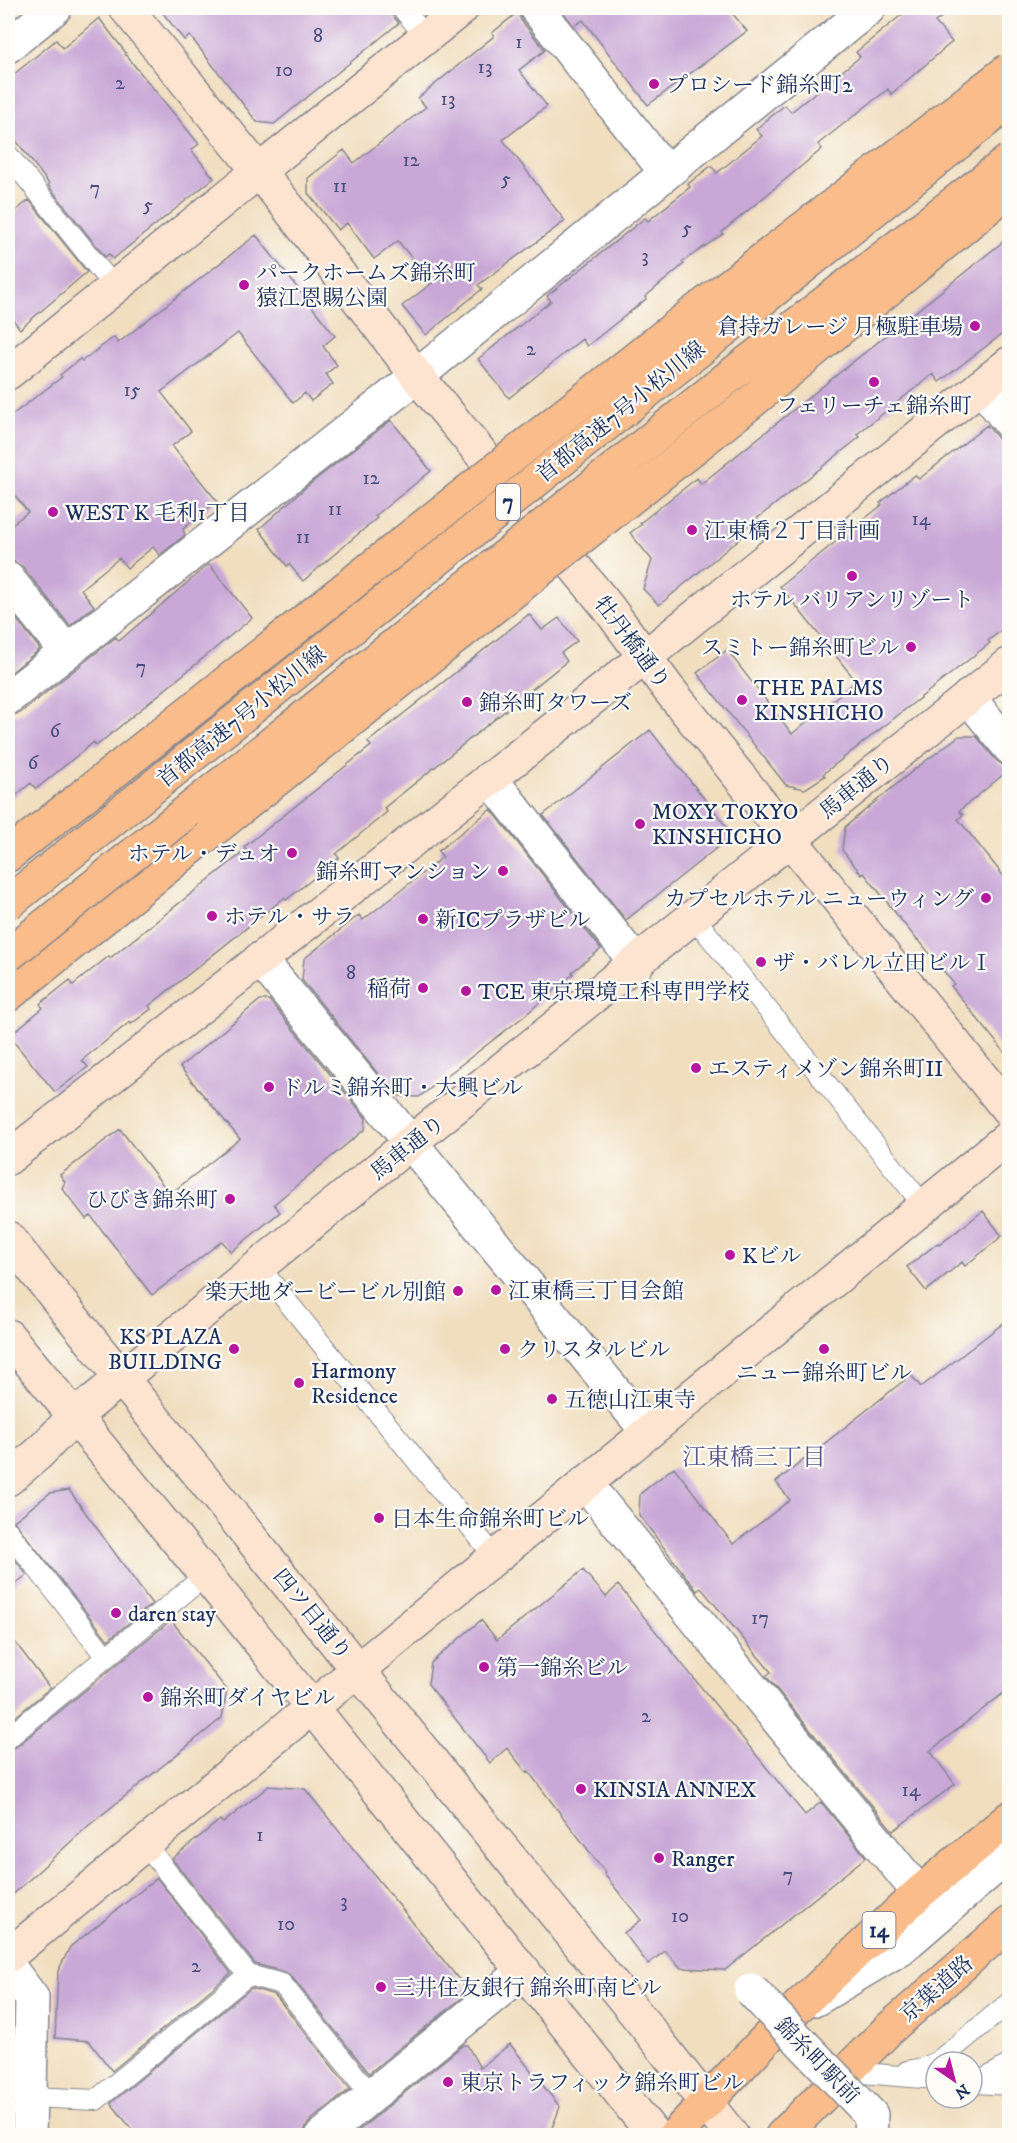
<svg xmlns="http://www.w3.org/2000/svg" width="1017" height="2143" viewBox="0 0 1017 2143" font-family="'IM FELL DW Pica','Noto Serif JP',serif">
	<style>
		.green { fill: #82d495; stroke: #4e827a; stroke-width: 1.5 }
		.building { fill: #c9a8d7 }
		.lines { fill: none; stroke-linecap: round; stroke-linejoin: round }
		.lane-casing { stroke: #86868e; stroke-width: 22 }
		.street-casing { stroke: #86868e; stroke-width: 36 }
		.secondary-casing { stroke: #86868e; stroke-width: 36 }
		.highway-casing { stroke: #86868e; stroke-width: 36 }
		.lane { stroke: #fff; stroke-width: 20 }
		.street { stroke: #fff; stroke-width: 33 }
		.secondary { stroke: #fde4d0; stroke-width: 33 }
		.highway { stroke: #f9bc8a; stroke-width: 33 }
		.street-bridge-casing { stroke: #86868e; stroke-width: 36; stroke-linecap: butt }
		.highway-bridge-casing { stroke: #86868e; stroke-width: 36; stroke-linecap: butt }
		.street-bridge { stroke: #fff; stroke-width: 33 }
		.highway-bridge { stroke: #f9bc8a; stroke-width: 33 }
		.poi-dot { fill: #b5179e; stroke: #fdfcf7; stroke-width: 2 }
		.labels { text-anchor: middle; stroke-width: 4.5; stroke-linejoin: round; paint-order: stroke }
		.number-label { font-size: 20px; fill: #464d7c }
		.shield { fill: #fdfcf7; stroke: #5f6c8c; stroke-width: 1.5 }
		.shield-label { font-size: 21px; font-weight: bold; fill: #1b2f5e }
		.poi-label { font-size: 22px; fill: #1b2f5e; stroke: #fdfcf7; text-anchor: start }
		.street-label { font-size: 22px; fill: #1b2f5e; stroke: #fdfcf7 }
		.neighbourhood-label { font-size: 24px; fill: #585988; stroke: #fdfcf7 }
	</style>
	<rect width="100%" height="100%" fill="#fdfcf7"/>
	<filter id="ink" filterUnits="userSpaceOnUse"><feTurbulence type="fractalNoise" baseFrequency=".0167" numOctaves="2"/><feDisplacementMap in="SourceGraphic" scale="12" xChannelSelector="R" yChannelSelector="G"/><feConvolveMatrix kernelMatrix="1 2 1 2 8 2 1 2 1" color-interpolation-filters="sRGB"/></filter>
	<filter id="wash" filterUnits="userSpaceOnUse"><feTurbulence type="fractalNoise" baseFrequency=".008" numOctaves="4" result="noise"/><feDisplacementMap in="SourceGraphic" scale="24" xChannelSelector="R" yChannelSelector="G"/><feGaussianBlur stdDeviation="1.35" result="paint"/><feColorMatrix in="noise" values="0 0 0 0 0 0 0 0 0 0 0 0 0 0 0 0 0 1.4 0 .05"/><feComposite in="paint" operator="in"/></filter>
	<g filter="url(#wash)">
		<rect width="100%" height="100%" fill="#f1debf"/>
		<path class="green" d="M8 2007 14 2022 9 2136 8 2135Z"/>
		<g id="blocks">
			<path class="building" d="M159 8H390L392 15 399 23 274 124 257 122 190 36 184 40Z
				M560 8H728L747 31 648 105 583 20 574 26Z
				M910 8H954L935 22 952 42 891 94 888 89 818 144 822 149 722 232 723 234 682 262 684 264 645 297 646 299 587 346 582 339 509 398 478 359 551 301 547 296 645 218 648 221 690 187 688 184 711 166 717 173 762 136 756 129 785 105 791 112 860 57 856 52Z
				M518 12 521 20 545 50 519 70 547 106 503 140 565 221 478 285 482 289 426 335 402 306 432 283 398 241 374 259 347 223 338 230 308 193V178L344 150 354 163 426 107 418 98 494 36 492 33Z
				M99 18 126 53 125 54 199 144 191 150 214 178 113 259 109 254 105 257 48 185 49 184 8 130V79L56 40 63 48Z
				M29 200 87 272 20 329 8 313V217Z
				M256 235 335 336 323 346 337 365 326 374 333 384 311 401 305 393 293 403 238 333 161 392 191 431 172 446 217 501 183 529 185 535 160 555 153 547 127 568 119 558 81 589 94 606 70 626 23 567 15 562 8 561V527L28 512 8 487V418L62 377 60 375 80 359 82 361 114 337 118 343Z
				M1010 236V328L939 382 933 374 857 434 860 437 740 532 743 536 659 605 643 589 652 560 630 533 642 524 640 523 697 478 701 484Z
				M391 420 431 471 375 516 377 518 303 581 289 564 287 566 259 529 305 488Z
				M987 425 1010 453V623L988 641 990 643 823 774 825 776 805 789 786 785 697 673 727 650 792 734 856 681 780 586 882 505 880 503 915 475 919 479Z
				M209 564 252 618 96 746 94 742 36 789 31 783 8 802V716L20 713 116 637 119 641Z
				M8 608 40 649 8 675Z
				M529 614 542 630 559 618 577 641 561 653 567 661 384 808 387 812 336 854 339 858 286 900 284 898 149 1006 151 1009 131 1024 130 1022 82 1060 88 1067 55 1092 9 1036 43 1008 40 1004 70 980 73 985 109 956 110 958 246 850 244 847 371 746 368 742Z
				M650 730 733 835 626 920 543 815Z
				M959 736H976L996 760 1003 765 1010 766V769L959 811 963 815 958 819 1010 884V1059L951 986 954 984 918 939 917 940 864 873 862 875 842 850 845 827 915 769Z
				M491 809 601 949 572 972 573 974 523 1017 419 1097 396 1096 302 980 304 959 359 915 363 920 443 857 438 851Z
				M260 1000H269L366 1118 365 1129 274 1204 280 1212 231 1252 222 1241 152 1295 91 1216 86 1219 62 1188 65 1182 60 1175 120 1129 170 1194 240 1139 180 1067Z
				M983 1211 1002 1236 965 1266 962 1262 926 1291 907 1267 938 1243 939 1245Z
				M1010 1318V1688L930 1751 955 1784 893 1831 766 1676 771 1672 701 1588 697 1591 639 1515 640 1494 674 1467 733 1544 790 1500 776 1482 911 1375 921 1387Z
				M69 1490 152 1604 108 1640 14 1521 50 1493Z
				M8 1550 27 1575 8 1589Z
				M583 1570 606 1597 618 1585 805 1815 821 1802 866 1857 725 1970 681 1968 665 1951 648 1964 624 1933 641 1920 604 1874 605 1872 528 1771 527 1773 507 1748 490 1763 428 1684 431 1663 481 1620 497 1640Z
				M171 1620 227 1690 222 1718 88 1826 8 1899V1750L16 1747Z
				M8 1633 50 1688 8 1723Z
				M269 1786 305 1789 469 1992 369 2073 291 1976 285 1972 255 1964 172 1859 220 1820 223 1823Z
				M157 1878 231 1973 112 2071 89 2041 55 2038 58 1971 70 1947Z
				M251 1988 275 1995 350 2089 310 2121 305 2129 304 2136H137L111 2103Z
				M510 2044 560 2107 549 2136H352L463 2045H467L480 2068Z"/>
		</g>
	</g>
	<g filter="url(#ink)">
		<use href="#blocks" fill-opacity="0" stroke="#86868e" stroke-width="1.5"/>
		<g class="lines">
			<g class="lane-casing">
				<path id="lane" d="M402 8 426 37
					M8 155 114 287
					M694 917 924 1206
					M259 1267 495 1557
					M8 1531 106 1657
					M8 1738 206 1575
					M145 1844 248 1975
					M907 2071 923 2068 937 2062 1010 2002
					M845 2080 862 2073 936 2079
					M972 2082 988 2077 1010 2064
					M976 2083 1010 2085
					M31 2097 96 2100 248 1975 282 1984 371 2095"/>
			</g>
			<g class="street-casing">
				<path id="street" d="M536 8 666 172
					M8 46 55 8
					M981 386 1010 423
					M8 579 66 651
					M968 697 1010 748
					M8 698 417 376 869 8
					M490 778 637 964
					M260 959 648 1432
					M585 1483 919 1893
					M8 1966 32 1998 29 2136
					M816 1999 901 1948 1010 1854
					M322 2136 524 1971"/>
			</g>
			<g class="secondary-casing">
				<path id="secondary" d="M126 8 287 206 417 376 607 606 667 687 1010 1112
					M8 373 462 8
					M8 1158 645 657 1010 363
					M8 1238 645 2025 732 2136
					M8 1336 206 1575 655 2136
					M8 1479 38 1454 75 1416 161 1346 426 1130 1010 664
					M8 1956 1010 1136"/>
			</g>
			<g class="highway-casing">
				<path id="highway" d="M8 855 92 789
					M8 995 213 830
					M674 2136 787 2017 919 1893 1010 1818
					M782 2136 889 2029 1010 1923"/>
			</g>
			<use href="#lane" class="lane"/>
			<use href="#street" class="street"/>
			<use href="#secondary" class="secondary"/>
			<use href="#highway" class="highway"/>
			<g class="street-bridge-casing">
				<path id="street-bridge" d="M751 1990 871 2115 870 2136"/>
			</g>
			<g class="highway-bridge-casing">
				<path id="highway-bridge" d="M92 789 682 322 1010 69
					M213 830 750 403 1010 189
					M8 903 1010 101
					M8 955 730 376 1010 160"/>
			</g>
			<use href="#street-bridge" class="street-bridge"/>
			<use href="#highway-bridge" class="highway-bridge"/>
		</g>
	</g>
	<g class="poi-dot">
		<circle cx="654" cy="84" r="6"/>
		<circle cx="244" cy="285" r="6"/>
		<circle cx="975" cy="326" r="6"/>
		<circle cx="874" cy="382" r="6"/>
		<circle cx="53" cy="512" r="6"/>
		<circle cx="692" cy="530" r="6"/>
		<circle cx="852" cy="576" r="6"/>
		<circle cx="911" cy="647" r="6"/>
		<circle cx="742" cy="700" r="6"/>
		<circle cx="467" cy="702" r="6"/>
		<circle cx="640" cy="824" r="6"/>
		<circle cx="292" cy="853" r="6"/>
		<circle cx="503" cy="871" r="6"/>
		<circle cx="986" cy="898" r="6"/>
		<circle cx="212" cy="916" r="6"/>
		<circle cx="423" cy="919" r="6"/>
		<circle cx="761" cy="962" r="6"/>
		<circle cx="423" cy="988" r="6"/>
		<circle cx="466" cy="991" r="6"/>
		<circle cx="696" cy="1068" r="6"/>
		<circle cx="269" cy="1087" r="6"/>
		<circle cx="230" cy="1199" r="6"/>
		<circle cx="730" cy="1255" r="6"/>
		<circle cx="496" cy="1290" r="6"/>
		<circle cx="458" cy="1291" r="6"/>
		<circle cx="234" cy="1349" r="6"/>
		<circle cx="505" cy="1349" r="6"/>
		<circle cx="824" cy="1349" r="6"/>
		<circle cx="299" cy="1383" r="6"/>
		<circle cx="552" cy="1399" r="6"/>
		<circle cx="379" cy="1518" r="6"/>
		<circle cx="116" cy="1613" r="6"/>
		<circle cx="484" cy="1667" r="6"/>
		<circle cx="148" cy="1697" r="6"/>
		<circle cx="581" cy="1789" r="6"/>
		<circle cx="659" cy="1858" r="6"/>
		<circle cx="381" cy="1987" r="6"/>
		<circle cx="448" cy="2082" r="6"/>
	</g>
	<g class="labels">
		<g class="number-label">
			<text x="318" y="42">8</text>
			<text x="519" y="48">1</text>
			<text x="485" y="73">13</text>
			<text x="284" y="76">10</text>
			<text x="120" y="89">2</text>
			<text x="448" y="105">13</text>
			<text x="411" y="166">12</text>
			<text x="506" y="185">5</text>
			<text x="340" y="192">11</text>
			<text x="95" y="194">7</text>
			<text x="148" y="211">5</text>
			<text x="687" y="234">5</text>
			<text x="645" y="262">3</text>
			<text x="531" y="355">2</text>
			<text x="132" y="396">15</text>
			<text x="371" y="484">12</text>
			<text x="335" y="515">11</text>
			<text x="921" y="525">14</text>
			<text x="303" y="543">11</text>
			<text x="141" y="673">7</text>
			<text x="55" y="737">6</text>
			<text x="33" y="769">6</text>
			<text x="351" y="979">8</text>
			<text x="760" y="1624">17</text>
			<text x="646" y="1722">2</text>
			<text x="911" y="1796">14</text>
			<text x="260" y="1841">1</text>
			<text x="788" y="1881">7</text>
			<text x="344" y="1907">3</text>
			<text x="680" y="1922">10</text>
			<text x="286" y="1930">10</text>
			<text x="196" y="1972">2</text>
		</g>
		<g class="shield">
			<rect x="496" y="484" width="24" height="36" rx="4.5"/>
			<rect x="862.5" y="1912" width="33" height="36" rx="4.5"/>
		</g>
		<g class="shield-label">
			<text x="508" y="509">7</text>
			<text x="879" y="1937">14</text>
		</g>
		<g class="poi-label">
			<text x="666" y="92">プロシード錦糸町2</text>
			<text x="256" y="280">パークホームズ錦糸町<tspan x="256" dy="25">猿江恩賜公園</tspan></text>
			<text x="963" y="334" text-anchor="end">倉持ガレージ 月極駐車場</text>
			<text x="874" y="413" text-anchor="middle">フェリーチェ錦糸町</text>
			<text x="65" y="520">WEST K 毛利1丁目</text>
			<text x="704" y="538">江東橋２丁目計画</text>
			<text x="852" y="607" text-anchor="middle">ホテル バリアンリゾート</text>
			<text x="899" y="655" text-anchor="end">スミトー錦糸町ビル</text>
			<text x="754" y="695">THE PALMS<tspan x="754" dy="25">KINSHICHO</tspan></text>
			<text x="479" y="710">錦糸町タワーズ</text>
			<text x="652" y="819">MOXY TOKYO<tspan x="652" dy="25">KINSHICHO</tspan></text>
			<text x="280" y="861" text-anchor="end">ホテル・デュオ</text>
			<text x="491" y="879" text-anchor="end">錦糸町マンション</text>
			<text x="974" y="906" text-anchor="end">カプセルホテル ニューウィング</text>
			<text x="224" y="924">ホテル・サラ</text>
			<text x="435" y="927">新ICプラザビル</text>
			<text x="773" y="970">ザ・バレル立田ビルⅠ</text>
			<text x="411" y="996" text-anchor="end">稲荷</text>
			<text x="478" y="999">TCE 東京環境工科専門学校</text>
			<text x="708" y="1076">エスティメゾン錦糸町II</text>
			<text x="281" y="1095">ドルミ錦糸町・大興ビル</text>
			<text x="218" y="1207" text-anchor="end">ひびき錦糸町</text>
			<text x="742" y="1263">Kビル</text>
			<text x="508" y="1298">江東橋三丁目会館</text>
			<text x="446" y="1299" text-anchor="end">楽天地ダービービル別館</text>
			<text x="222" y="1344" text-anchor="end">KS PLAZA<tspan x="222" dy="25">BUILDING</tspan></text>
			<text x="517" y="1357">クリスタルビル</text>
			<text x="311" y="1378">Harmony<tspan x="311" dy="25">Residence</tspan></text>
			<text x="824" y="1380" text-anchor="middle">ニュー錦糸町ビル</text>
			<text x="564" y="1407">五徳山江東寺</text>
			<text x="391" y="1526">日本生命錦糸町ビル</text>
			<text x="128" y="1621">daren stay</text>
			<text x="496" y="1675">第一錦糸ビル</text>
			<text x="160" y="1705">錦糸町ダイヤビル</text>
			<text x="593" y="1797">KINSIA ANNEX</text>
			<text x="671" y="1866">Ranger</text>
			<text x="393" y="1995">三井住友銀行 錦糸町南ビル</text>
			<text x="460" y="2090">東京トラフィック錦糸町ビル</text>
		</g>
		<g class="street-label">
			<text transform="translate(620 411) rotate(-39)" y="8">首都高速7号小松川線</text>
			<text transform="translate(633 642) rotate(53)" y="8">牡丹橋通り</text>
			<text transform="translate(241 716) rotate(-39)" y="8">首都高速7号小松川線</text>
			<text transform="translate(856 786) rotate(-39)" y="8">馬車通り</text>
			<text transform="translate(407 1147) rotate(-39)" y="8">馬車通り</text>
			<text transform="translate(313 1614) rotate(51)" y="8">四ツ目通り</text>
			<text transform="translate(936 1988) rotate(-41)" y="8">京葉道路</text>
			<text transform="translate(818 2060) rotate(46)" y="8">錦糸町駅前</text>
		</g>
		<g class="neighbourhood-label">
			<text x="754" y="1465">江東橋三丁目</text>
		</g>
	</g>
	<rect width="1017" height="2143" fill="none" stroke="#fdfcf7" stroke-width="30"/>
	<g transform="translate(954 2080) rotate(145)"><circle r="28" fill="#fdfcf7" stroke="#a3aaba" stroke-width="1.5"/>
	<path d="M0-4.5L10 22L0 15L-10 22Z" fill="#b5179e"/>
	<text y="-9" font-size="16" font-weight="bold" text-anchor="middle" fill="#1b2f5e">N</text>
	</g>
</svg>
